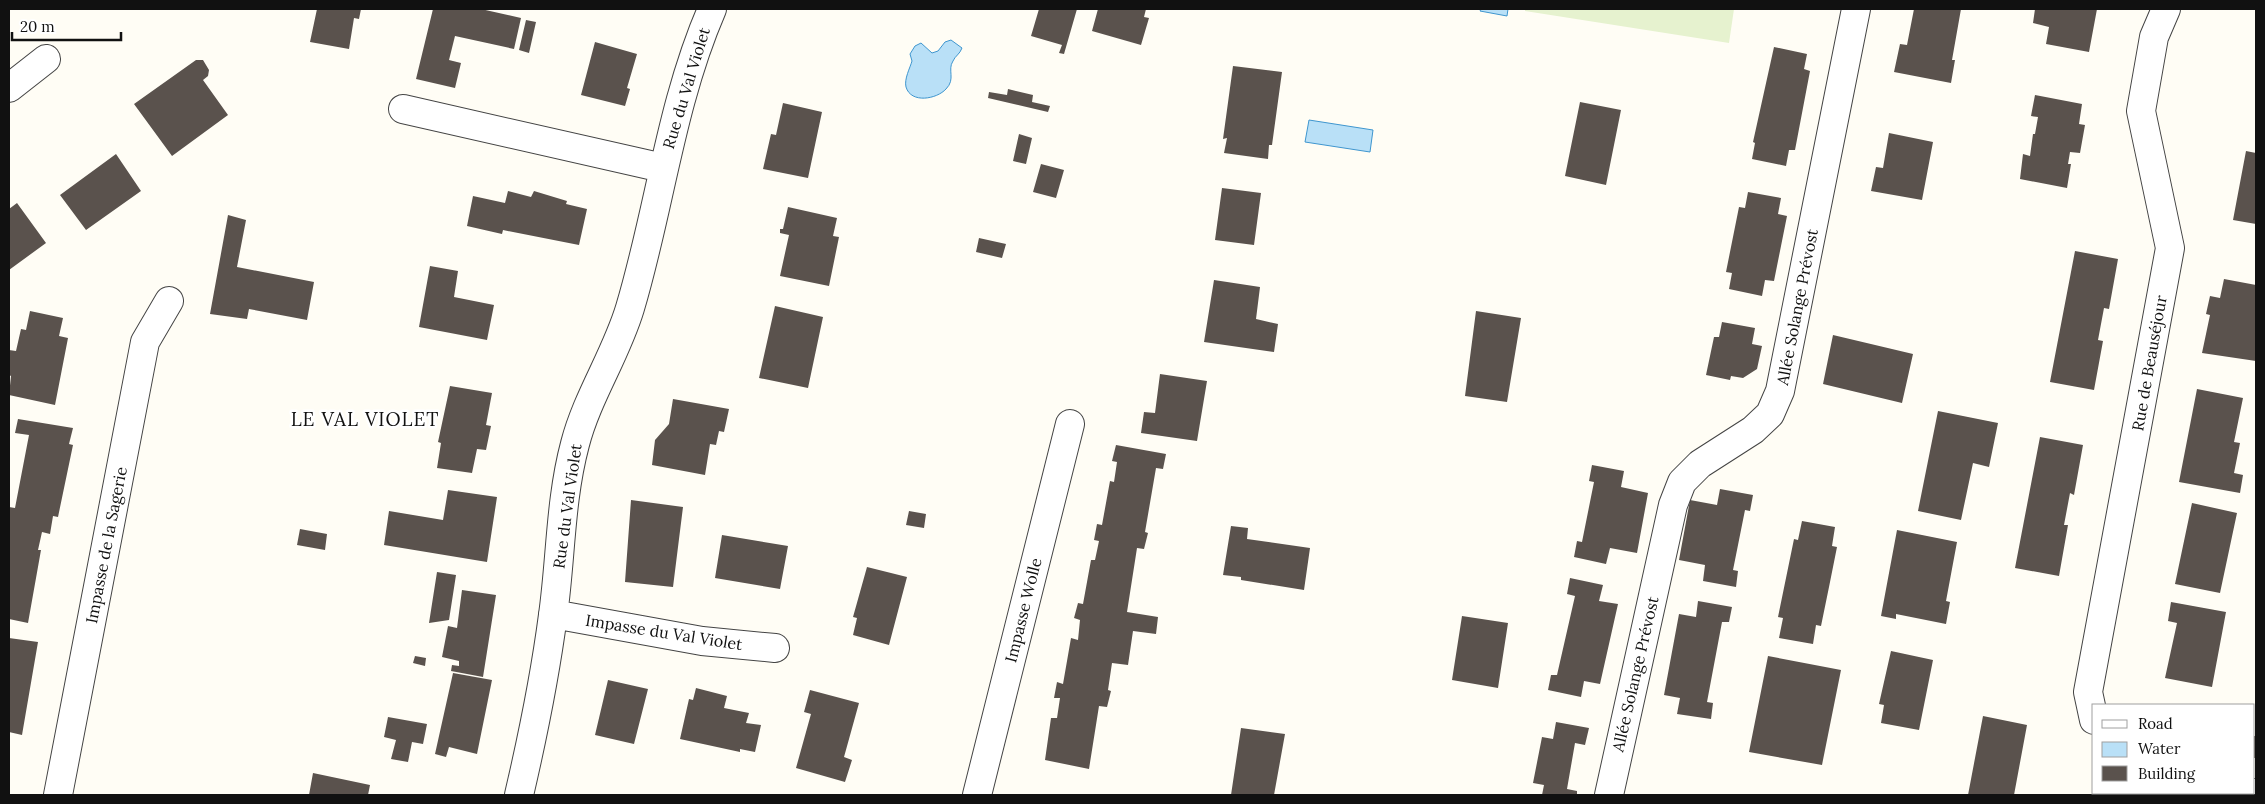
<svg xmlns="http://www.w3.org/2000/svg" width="2265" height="804" viewBox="0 0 2265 804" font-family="Lora,serif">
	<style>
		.pitch { fill: #e6f2cf }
		.water { fill: #b9e0f7; stroke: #3f96cf }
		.building { fill: #5a524d }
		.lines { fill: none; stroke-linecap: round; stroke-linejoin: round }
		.minor-casing { stroke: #444; stroke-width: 30 }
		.minor { stroke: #fff; stroke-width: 28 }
		.labels { text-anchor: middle; stroke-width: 5; stroke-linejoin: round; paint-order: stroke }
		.street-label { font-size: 16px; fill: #111; stroke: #fff }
		.quarter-label { font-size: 19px; letter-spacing: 1px; fill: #111; stroke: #fff }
	</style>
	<rect width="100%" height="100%" fill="#fffdf5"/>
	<path class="pitch" d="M1525 9H1734L1729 43 1525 11Z"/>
	<path class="water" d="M1481 9H1508L1507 16 1480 11Z
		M951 40 962 48C960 54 955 56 953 61 947 70 956 79 946 89 937 99 911 104 906 87 904 79 910 68 912 61L910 54 915 46 921 43 932 53 938 51 945 42Z
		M1309 120 1373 130 1370 152 1305 142Z"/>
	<path class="building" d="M317 9H361L359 19 354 18 349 49 310 42Z
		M433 9H481L521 18 514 49 455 36 449 60 461 63 455 88 416 79Z
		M1039 9H1077L1064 54 1059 53 1062 45 1031 36Z
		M1098 9H1146L1144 17 1149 18 1141 45 1092 31Z
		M1914 9H1961L1952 60H1955L1951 83 1894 72 1900 44 1907 45Z
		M2035 9H2097L2089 52 2046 44 2049 27 2033 23Z
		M526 20 536 22 529 53 519 50Z
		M595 42 637 54 627 88 630 89 625 106 581 95Z
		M1774 47 1807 54 1804 69 1810 71 1795 150H1789L1786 166 1752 159 1755 143 1753 142Z
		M196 60H203L209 70 208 76 203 80 228 115 172 156 134 104Z
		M1233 66 1282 72 1272 145H1269L1268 159 1224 153 1227 138 1223 139Z
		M1008 89 1033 95 1032 102 1050 106 1048 112 988 98 989 92 1007 95Z
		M2035 95 2082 104 2079 124 2085 125 2080 153 2070 152 2068 164H2071L2067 188 2020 179 2023 154 2030 156 2033 134H2035L2038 117 2031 116Z
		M1580 102 1621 110 1606 185 1565 176Z
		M783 103 822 112 808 178 763 169 771 134 776 135Z
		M1889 133 1933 142 1922 200 1871 191 1876 167 1883 168Z
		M1019 134 1032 138 1026 164 1013 161Z
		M2246 151 2256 153V224L2233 220Z
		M116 154 141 191 86 230 60 195Z
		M1041 164 1064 170 1056 198 1033 192Z
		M1222 188 1261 193 1254 245 1215 240Z
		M508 191 531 197 534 191 567 201 566 204 587 209 579 245 503 230 502 234 467 226 473 196 505 203Z
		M1748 192 1781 198 1778 214 1787 216 1774 281 1765 280 1762 296 1729 289 1732 273 1726 272 1739 207 1745 208Z
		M17 203 46 243 9 270V209Z
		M788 207 837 218 833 236 839 237 829 286 780 276 789 235 780 233V229H783Z
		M228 215 246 220 237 267 314 282 307 320 249 309 247 319 210 314Z
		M979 238 1006 244 1002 258 976 252Z
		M2075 251 2118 259 2109 309 2104 308 2098 340 2103 341 2094 390 2050 382Z
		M430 266 458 271 454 297 494 305 487 340 419 327Z
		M2224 279 2256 285V361L2202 353 2210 315 2206 314 2210 296 2220 298Z
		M1214 280 1260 287 1256 319 1278 324 1274 352 1204 342Z
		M775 306 823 317 808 388 759 378Z
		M30 311 63 318 59 336 68 338 55 405 9 395 11 376 9 375V350L16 351 21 329 26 330Z
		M1476 311 1521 318 1507 402 1465 396Z
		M1722 322 1755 328 1752 344 1762 346 1757 369 1743 378 1731 376 1730 380 1706 375 1714 337H1719Z
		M1833 335 1913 354 1902 403 1823 384Z
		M1160 374 1207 381 1197 441 1141 433 1144 412 1155 413Z
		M450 386 492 393 486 425 491 426 486 450 477 449 472 473 437 468 441 443 438 442Z
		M2197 389 2243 398 2234 442 2240 443 2234 473 2243 475 2240 493 2179 482Z
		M673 399 729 409 724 432 719 431 716 445 710 444 705 475 652 465 655 440 669 424Z
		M1938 411 1998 423 1989 467 1973 463 1961 520 1918 511Z
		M18 419 73 428 69 444 73 445 58 517 53 516 50 534 42 532 38 550H41L28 623 9 619V507L15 508 29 435 15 433Z
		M2040 437 2083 445 2074 495 2070 493 2064 525H2068L2059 576 2015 568Z
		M1116 445 1166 454 1163 469 1156 468 1145 532 1148 533 1144 549 1137 548 1127 612 1158 617 1156 634 1133 631 1128 665 1112 663 1108 690 1111 691 1107 707 1099 706 1089 769 1045 760 1051 718H1057L1060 698H1054L1057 682 1063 684 1071 638 1078 640 1080 620 1074 618 1078 603 1083 604 1091 560H1095L1099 541 1094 540 1097 524 1102 525 1110 481 1114 482 1117 462 1112 461Z
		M1592 465 1624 471 1621 487 1648 493 1637 553 1610 548 1606 564 1574 557 1577 541 1582 542 1594 482 1589 481Z
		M1720 489 1753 495 1750 511 1745 510 1733 570 1738 571 1736 587 1703 581 1705 565 1679 560 1690 500 1717 505Z
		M448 490 497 497 487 562 384 545 389 511 443 520Z
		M631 500 683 507 673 587 625 582Z
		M2192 503 2237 513 2220 593 2175 584Z
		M909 511 926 514 924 528 906 525Z
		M1802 521 1835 527 1832 546 1837 547 1829 587 1821 626 1816 625 1813 644 1779 638 1783 618 1778 617 1794 539 1798 540Z
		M1231 526 1248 528 1247 539 1310 548 1304 590 1241 580V577L1223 575Z
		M300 529 327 534 325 550 297 545Z
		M1897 530 1957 542 1946 601 1950 602 1946 624 1896 614V619L1881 616Z
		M722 535 788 546 780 589 715 578Z
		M867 567 907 577 889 645 853 635 857 618 853 617Z
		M437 572 456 575 449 620 429 623Z
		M1570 578 1603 585 1599 601 1618 604 1600 684 1584 681 1581 697 1548 690 1551 675H1557L1575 596 1567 594Z
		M462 590 496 595 483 677 451 671 452 665 459 666V661L442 657 448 626 457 628Z
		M1698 601 1732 607 1729 622H1722L1707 702 1713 703 1711 719 1677 714 1680 698 1664 695 1679 614 1696 617Z
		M2171 602 2226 612 2212 687 2165 678 2177 623 2168 621Z
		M1462 616 1508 623 1498 688 1452 680Z
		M9 638 38 642 22 735 9 732Z
		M1891 651 1933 660 1919 730 1881 723 1884 705 1879 704Z
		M415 656 426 658 425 666 413 663Z
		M1768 656 1841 670 1822 765 1749 752Z
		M453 673 492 680 477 754 449 747 446 757 435 754Z
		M608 680 648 689 634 744 595 735Z
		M696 688 727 696 724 708 749 713 746 723 761 725 755 752 740 749V752L680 739 689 699 693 700Z
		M810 690 859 703 844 757 852 760 845 782 796 768 811 714 804 712Z
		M1983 716 2027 725 2014 795H1968Z
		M388 717 427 724 423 744 412 742 408 762 391 759 396 740 384 737Z
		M1556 722 1589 728 1585 745 1575 743 1567 789 1577 791V795H1542L1544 785 1533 783 1542 737 1553 739Z
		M1241 728 1285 734 1274 795H1231Z
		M2254 736H2256L2255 758H2254Z
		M313 773 370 785 368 795H309Z"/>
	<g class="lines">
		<g class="minor-casing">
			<path id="minor" d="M9 88 46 59
				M403 109 663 168
				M553 614 702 641 775 648
				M2094 720 2088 692 2170 248 2141 111 2154 37 2166 9
				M2253 793H2256
				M58 795 145 342 169 301
				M519 795C533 735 545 676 553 615 561 558 560 500 575 444 587 397 616 355 630 308 660 208 670 106 712 9
				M977 795 1070 424
				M1609 795 1673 505 1682 482 1700 464 1753 430 1770 414 1780 391 1856 9"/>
		</g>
		<use href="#minor" class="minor"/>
	</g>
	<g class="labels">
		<g class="street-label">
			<text transform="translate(686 88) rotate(-73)" y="6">Rue du Val Violet</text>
			<text transform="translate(1797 307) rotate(-79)" y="6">Allée Solange Prévost</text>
			<text transform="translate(2149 363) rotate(-80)" y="6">Rue de Beauséjour</text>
			<text transform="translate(567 506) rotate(-82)" y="6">Rue du Val Violet</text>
			<text transform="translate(106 545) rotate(-79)" y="6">Impasse de la Sagerie</text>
			<text transform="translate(1023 610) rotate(-76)" y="6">Impasse Wolle</text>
			<text transform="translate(664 632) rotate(9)" y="6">Impasse du Val Violet</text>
			<text transform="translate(1635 674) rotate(-77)" y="6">Allée Solange Prévost</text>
		</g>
		<g class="quarter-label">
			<text x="365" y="426">LE VAL VIOLET</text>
		</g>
	</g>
	<rect width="2265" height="804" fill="none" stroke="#111111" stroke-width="20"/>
	<rect x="2092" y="704" width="162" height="90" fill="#ffffff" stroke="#a0a0a0"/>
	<rect x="2102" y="720" width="25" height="8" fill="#ffffff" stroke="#a0a0a0"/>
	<text x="2138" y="729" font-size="15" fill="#111111">Road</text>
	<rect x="2102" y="742" width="25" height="15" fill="#b9e0f7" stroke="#a0a0a0"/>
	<text x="2138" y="754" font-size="15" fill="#111111">Water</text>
	<rect x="2102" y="766" width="25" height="15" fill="#5a524d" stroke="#a0a0a0"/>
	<text x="2138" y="779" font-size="15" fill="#111111">Building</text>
	<path d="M12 32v8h109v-8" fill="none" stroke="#111111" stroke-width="2.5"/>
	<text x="20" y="32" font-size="15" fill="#111111" stroke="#ffffff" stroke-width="4" paint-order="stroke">20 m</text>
</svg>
